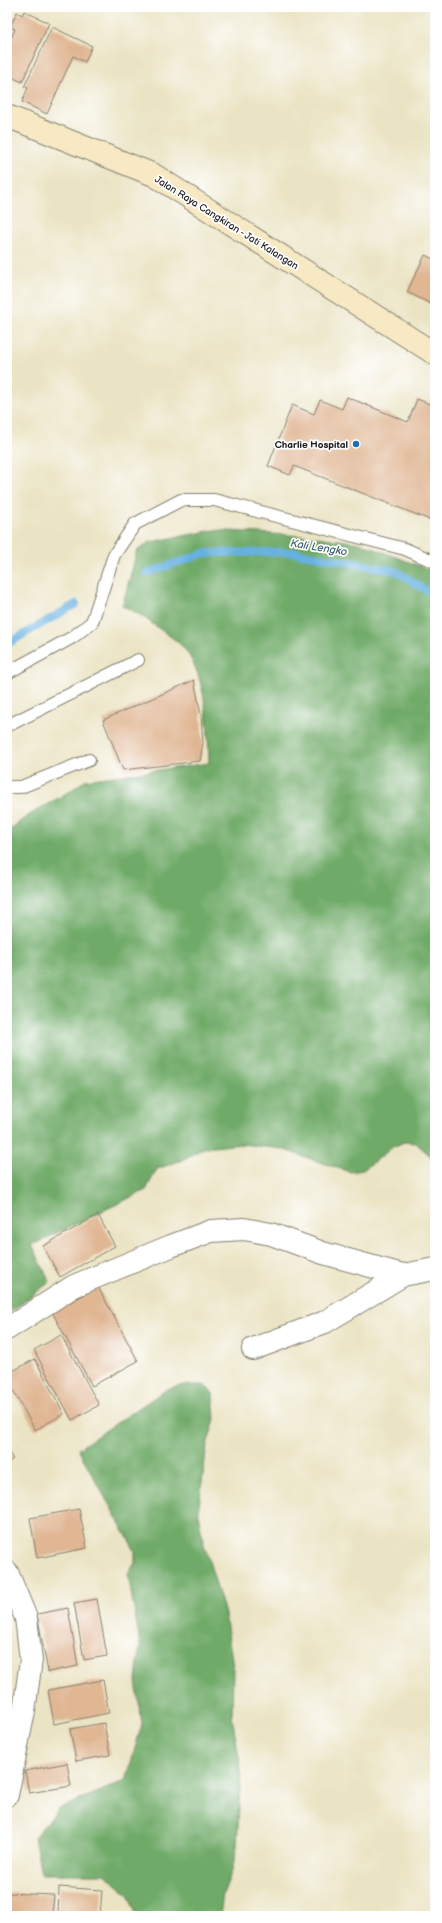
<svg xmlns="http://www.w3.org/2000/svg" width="442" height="1923" viewBox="0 0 442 1923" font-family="'Balsamiq Sans',sans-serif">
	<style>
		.forest { fill: #6faa68; stroke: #466342 }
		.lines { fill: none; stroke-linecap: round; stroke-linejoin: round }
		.stream { stroke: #66b1df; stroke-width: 8 }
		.building { fill: #e0b693 }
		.lane-casing { stroke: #848070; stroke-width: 14 }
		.street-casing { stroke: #848070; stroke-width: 24 }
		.secondary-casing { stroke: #848070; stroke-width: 24 }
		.lane { stroke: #fff; stroke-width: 12 }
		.street { stroke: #fff; stroke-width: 22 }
		.secondary { stroke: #f7e9c3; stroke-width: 22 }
		.poi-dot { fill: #1f6fb2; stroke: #fff; stroke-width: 1.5 }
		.labels { text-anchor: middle; stroke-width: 3.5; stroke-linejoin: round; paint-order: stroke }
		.street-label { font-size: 10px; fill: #1c1c1c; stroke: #fff }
		.poi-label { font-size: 10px; font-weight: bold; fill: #1c1c1c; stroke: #fff; text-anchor: end }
		.water-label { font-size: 11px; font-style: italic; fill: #3d5f74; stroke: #fff }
	</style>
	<rect width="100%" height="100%" fill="#fff"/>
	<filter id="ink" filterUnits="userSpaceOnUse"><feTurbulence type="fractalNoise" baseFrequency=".025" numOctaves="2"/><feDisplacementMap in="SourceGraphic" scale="8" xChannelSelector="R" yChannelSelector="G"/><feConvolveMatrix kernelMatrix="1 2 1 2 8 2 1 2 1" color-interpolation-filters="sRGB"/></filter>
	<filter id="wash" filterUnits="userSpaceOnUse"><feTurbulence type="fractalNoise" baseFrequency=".012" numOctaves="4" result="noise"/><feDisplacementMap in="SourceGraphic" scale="16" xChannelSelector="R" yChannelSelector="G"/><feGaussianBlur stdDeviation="0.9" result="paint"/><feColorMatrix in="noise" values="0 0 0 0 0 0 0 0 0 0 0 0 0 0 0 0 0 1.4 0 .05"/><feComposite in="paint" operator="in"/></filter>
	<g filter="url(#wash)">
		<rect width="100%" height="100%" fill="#ebe4c4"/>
		<path class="forest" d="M215 530 316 537 360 543 435 572V1160L416 1143 404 1142 393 1147 363 1170 350 1172 281 1149 242 1144 204 1148 182 1160 157 1169 146 1190 32 1245 50 1282 7 1314V833C29 810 61 800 85 780L209 763C208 729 207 679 186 651 179 641 168 635 158 628 145 618 138 612 122 606L137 551 150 542Z
			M183 1385H204L213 1393 215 1419 207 1445 198 1513 203 1541 225 1614 233 1666 232 1716 241 1769 237 1846 232 1871 223 1894 220 1916H137L128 1894 105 1874H41L34 1837 59 1809 126 1780 142 1724 136 1681 140 1644 128 1574 135 1563V1551L78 1449 167 1389Z"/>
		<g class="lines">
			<path class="stream" d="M147 573 205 553 292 552 396 571 435 596
				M7 644 76 604"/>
		</g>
		<g id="blocks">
			<path class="building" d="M24 11 49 23 22 82 7 75V48L15 29 10 27 17 12 22 15Z
				M52 27 92 46 85 62 73 56 47 114 22 102 28 88 24 87Z
				M425 255 435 260V306L407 292Z
				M347 397 408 422 417 399 435 406V522L294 466 290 475 268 466 292 405 314 414 320 400 342 409Z
				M194 680 201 715 203 743 200 761 123 770 103 720Z
				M98 1215 115 1246 60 1277 43 1246Z
				M98 1287 138 1361 92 1386 52 1312Z
				M61 1335 99 1405 72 1420 34 1350Z
				M35 1359 64 1414 35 1430 7 1379V1374Z
				M7 1450 13 1459 7 1463Z
				M79 1509 87 1548 37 1558 30 1518Z
				M97 1599 107 1656 84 1660 74 1603Z
				M68 1608 78 1666 48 1672 37 1614Z
				M103 1680 109 1713 54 1724 48 1690Z
				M104 1723 110 1755 76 1761 70 1729Z
				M67 1763 71 1786 29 1793 25 1771Z
				M59 1887 102 1890 100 1916 58 1915Z
				M7 1893 54 1895 52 1916H7Z"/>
		</g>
	</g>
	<g filter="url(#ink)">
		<use href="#blocks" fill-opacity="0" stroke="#848070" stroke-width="1"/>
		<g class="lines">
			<g class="lane-casing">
				<path id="lane" d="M7 673 73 637 92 622 114 555 135 524 181 500H214L405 549 435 562
					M7 726 138 660
					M7 787H21L89 760"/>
			</g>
			<g class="street-casing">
				<path id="street" d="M7 1329 74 1286 171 1246 211 1231 244 1229 271 1234 323 1253 403 1275 435 1269
					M253 1349 325 1322 403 1275
					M7 1572 26 1618 31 1660 24 1711 7 1795"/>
			</g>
			<g class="secondary-casing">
				<path id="secondary" d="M7 116 154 175 435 354"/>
			</g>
			<use href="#lane" class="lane"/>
			<use href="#street" class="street"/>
			<use href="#secondary" class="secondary"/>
		</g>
	</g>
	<circle class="poi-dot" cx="356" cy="444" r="4"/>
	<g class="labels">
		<g class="street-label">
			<text transform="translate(227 222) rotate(32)" y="4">Jalan Raya Cangkiran - Jati Kalangan</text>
		</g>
		<g class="poi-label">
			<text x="348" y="448">Charlie Hospital</text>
		</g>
		<g class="water-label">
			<text transform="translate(319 547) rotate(9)" y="4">Kali Lengko</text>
		</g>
	</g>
	<rect width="442" height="1923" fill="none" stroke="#fff" stroke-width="24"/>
</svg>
